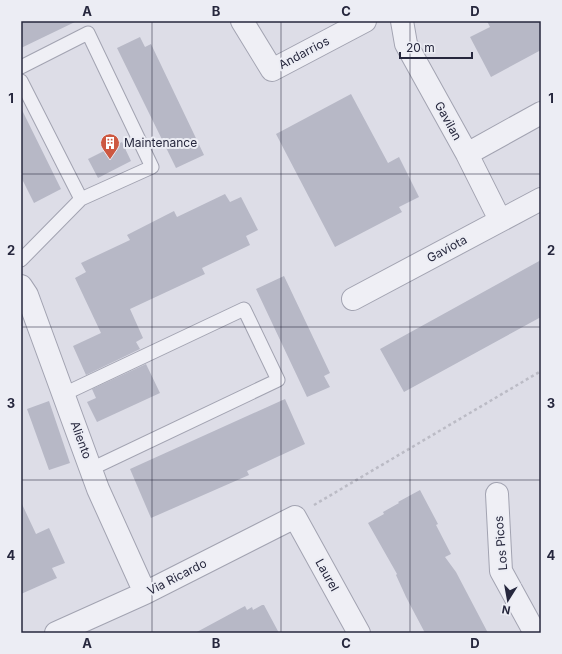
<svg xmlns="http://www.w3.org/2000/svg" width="562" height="654" viewBox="0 0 562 654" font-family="Inter,sans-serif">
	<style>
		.building { fill: #b7b8c6 }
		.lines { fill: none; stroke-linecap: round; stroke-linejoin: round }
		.service-casing { stroke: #a2a3b1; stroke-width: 15 }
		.minor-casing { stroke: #a2a3b1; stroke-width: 24 }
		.path { stroke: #bbbbc5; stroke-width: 2.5; stroke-dasharray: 3 3; stroke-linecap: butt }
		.service { stroke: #efeff5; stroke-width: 13 }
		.minor { stroke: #efeff5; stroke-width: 22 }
		.grid { fill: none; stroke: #26273d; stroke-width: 1; stroke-opacity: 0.55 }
		.labels { text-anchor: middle; stroke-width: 4; stroke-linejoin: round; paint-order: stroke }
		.street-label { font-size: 12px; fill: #26273d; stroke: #ecedf4 }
		.poi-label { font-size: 12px; fill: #26273d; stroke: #ecedf4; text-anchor: start }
		.neatline { fill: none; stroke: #26273d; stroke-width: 1.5 }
		.grid-label { font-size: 13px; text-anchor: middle; font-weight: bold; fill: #26273d }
	</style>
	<rect width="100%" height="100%" fill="#dddde7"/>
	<path class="building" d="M21 21H77L21 48Z
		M487 21H541V50L491 77 470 37 490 27Z
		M140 37 145 47 151 44 204 155 176 168 117 48Z
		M351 94 388 163 399 157 419 197 399 207 402 212 335 247 276 134Z
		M21 108 61 189 34 203 21 177Z
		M122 142 131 161 98 178 88 159Z
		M225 194 230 202 241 197 258 230 246 236 250 245 202 268 205 274 130 309 143 338 136 342 140 349 86 375 73 346 101 333 75 278 86 272 81 263 130 240 127 235 174 211 177 217Z
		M541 260V317L404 392 380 349Z
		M284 276 330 373 324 376 330 387 307 397 256 289Z
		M146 364 160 393 97 422 87 402 96 398 92 389Z
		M285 399 305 444 247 471 249 475 151 518 130 469Z
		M49 401 70 463 49 470 27 409Z
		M420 490 438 524 436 525 451 554 445 557 456 572 488 633H425L406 597 396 575 397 574 368 523 384 514 383 512 399 503 398 502Z
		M21 502 36 534 49 528 65 563 52 568 57 578 21 594Z
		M262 605H264L279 633H195L245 606 247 610 252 607 253 610Z"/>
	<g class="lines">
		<g class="service-casing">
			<path id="service" d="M21 67 88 33 152 167 81 199 21 260
				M21 81 81 199
				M64 394 244 309 278 380 91 469"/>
		</g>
		<g class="minor-casing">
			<path id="minor" d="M242 21 272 70 365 21
				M402 21 406 44 467 154 500 220
				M467 154 541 113
				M21 286 27 295 98 489 145 593
				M353 299 541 199
				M497 494 501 571 535 633
				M56 633 145 593 295 517 359 633"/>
		</g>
		<path class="path" d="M314 505 541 371"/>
		<use href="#service" class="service"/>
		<use href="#minor" class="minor"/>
	</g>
	<path class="grid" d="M152 21V633M281 21V633M410 21V633M21 174H541M21 327H541M21 480H541"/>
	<defs>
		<g id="building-pin" transform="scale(1)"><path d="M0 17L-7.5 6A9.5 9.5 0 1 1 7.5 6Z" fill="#cd5841" stroke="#ecedf4"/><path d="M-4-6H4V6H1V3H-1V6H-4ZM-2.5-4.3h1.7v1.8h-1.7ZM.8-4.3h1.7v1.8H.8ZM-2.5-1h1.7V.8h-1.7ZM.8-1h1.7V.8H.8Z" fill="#fff"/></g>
	</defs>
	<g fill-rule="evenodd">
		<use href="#building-pin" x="110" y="143"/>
	</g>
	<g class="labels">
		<g class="street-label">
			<text transform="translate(304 53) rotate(-28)" y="4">Andarrios</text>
			<text transform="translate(448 121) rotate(61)" y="4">Gavilan</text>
			<text transform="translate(447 249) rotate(-28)" y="4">Gaviota</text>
			<text transform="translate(81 440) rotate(70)" y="4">Aliento</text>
			<text transform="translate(501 543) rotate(-95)" y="4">Los Picos</text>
			<text transform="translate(327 575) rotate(61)" y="4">Laurel</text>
			<text transform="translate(177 577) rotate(-27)" y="4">Via Ricardo</text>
		</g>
		<g class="poi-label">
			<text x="124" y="147">Maintenance</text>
		</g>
	</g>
	<rect width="562" height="654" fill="none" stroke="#ecedf4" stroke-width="44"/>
	<g transform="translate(508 600) rotate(191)" stroke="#ecedf4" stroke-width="3" paint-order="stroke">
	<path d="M0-3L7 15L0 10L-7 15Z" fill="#26273d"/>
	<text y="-6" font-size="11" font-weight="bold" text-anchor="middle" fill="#26273d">N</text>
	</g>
	<path d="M400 52v6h72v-6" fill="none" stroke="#26273d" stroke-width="2"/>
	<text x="406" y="52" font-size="12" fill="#26273d" stroke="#ecedf4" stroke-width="3" paint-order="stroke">20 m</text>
	<rect x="22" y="22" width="518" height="610" class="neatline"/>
	<g class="grid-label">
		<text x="87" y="16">A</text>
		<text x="216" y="16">B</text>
		<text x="346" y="16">C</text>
		<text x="475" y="16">D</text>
		<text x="11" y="103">1</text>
		<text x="551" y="103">1</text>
		<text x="11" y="255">2</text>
		<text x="551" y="255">2</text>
		<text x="11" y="408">3</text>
		<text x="551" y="408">3</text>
		<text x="11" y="560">4</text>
		<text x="551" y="560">4</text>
		<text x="87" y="648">A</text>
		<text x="216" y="648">B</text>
		<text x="346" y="648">C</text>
		<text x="475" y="648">D</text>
	</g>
</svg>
